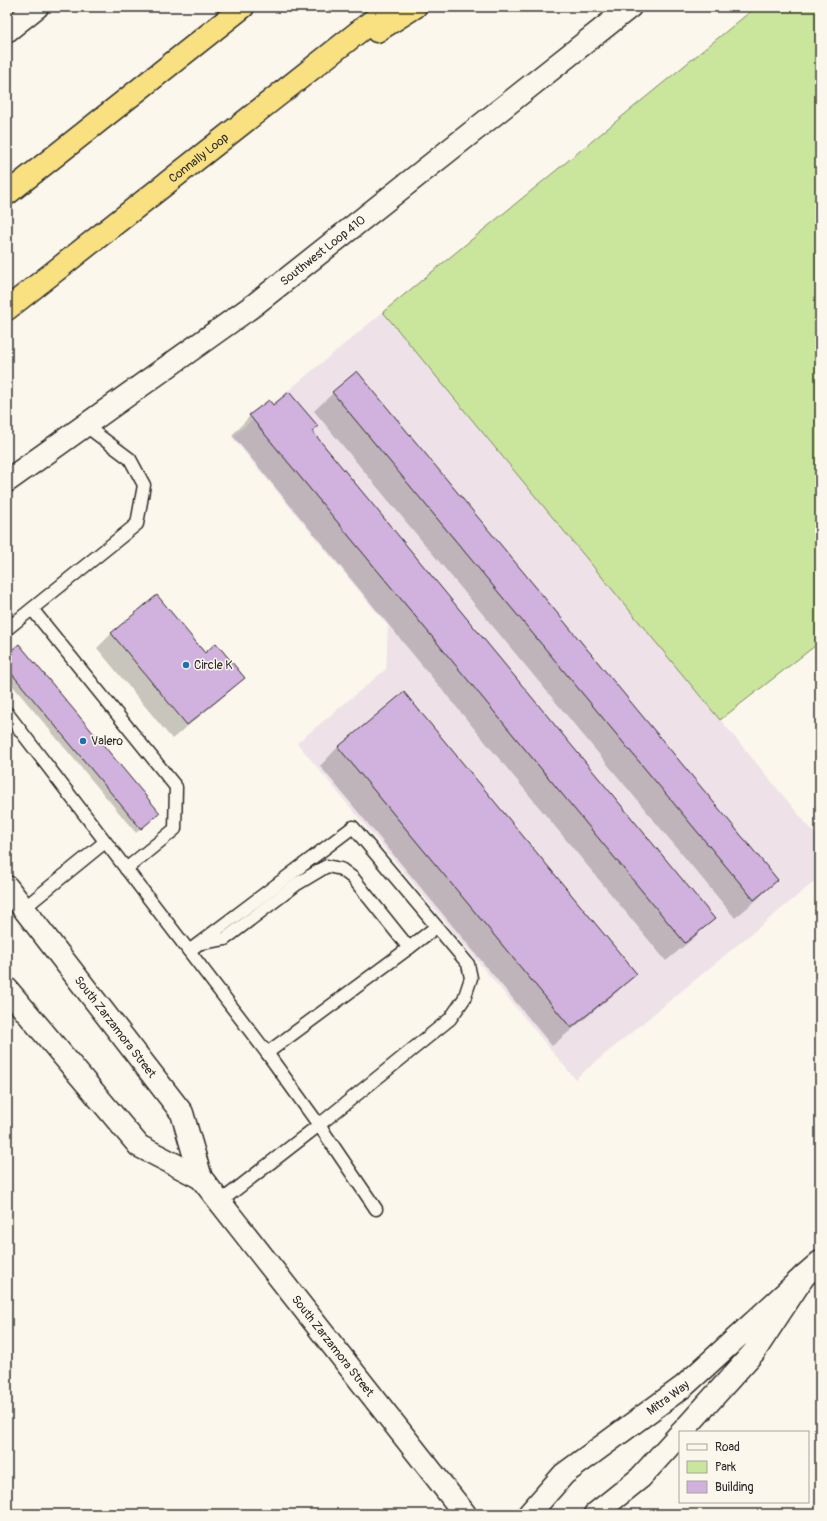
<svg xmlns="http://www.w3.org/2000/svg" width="827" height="1521" viewBox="0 0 827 1521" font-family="Pangolin,sans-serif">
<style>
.built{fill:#eee2e8}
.green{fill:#cae59c;stroke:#7a8864}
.shadow{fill:#0003}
.building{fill:#d1b1dd;stroke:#2b2b2b}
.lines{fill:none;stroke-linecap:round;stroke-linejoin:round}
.lane-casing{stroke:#2b2b2b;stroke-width:15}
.street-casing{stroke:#2b2b2b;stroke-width:25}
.secondary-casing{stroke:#2b2b2b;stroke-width:25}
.highway-casing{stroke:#2b2b2b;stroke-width:25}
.lane{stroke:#fbf7ec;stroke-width:12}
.street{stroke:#fbf7ec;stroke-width:22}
.secondary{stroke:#fbf7ec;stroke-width:22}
.highway{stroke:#f9e181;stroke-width:22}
.poi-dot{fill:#1f6fb2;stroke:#fbf7ec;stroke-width:1.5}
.labels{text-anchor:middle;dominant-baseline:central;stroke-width:3;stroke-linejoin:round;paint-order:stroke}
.street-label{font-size:12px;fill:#2b2b2b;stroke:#fbf7ec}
.poi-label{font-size:12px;fill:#2b2b2b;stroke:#fbf7ec;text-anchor:start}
</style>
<rect width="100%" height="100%" fill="#fbf7ec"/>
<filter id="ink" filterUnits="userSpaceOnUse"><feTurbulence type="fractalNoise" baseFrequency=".025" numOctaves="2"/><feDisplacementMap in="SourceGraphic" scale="8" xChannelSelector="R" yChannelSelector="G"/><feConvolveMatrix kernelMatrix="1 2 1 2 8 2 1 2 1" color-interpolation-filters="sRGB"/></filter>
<g filter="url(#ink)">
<polygon class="built" points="383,312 820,840 820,877 575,1079 297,743 386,669 388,626 232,437"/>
<polygon class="green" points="756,7 820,7 820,642 720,720 383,312"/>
<g class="shadow">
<polygon points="333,393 777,879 759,898 735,918 314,411"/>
<polygon points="273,407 311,432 713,919 695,937 666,961 232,435 250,416"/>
<polygon points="156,596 205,654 243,678 229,692 172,739 97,648 111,634"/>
<polygon points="7,655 154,817 136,833 7,679"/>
<polygon points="338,747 635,974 617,992 552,1046 320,766"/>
</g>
<g class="building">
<polygon points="357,371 778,880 754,900 332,392"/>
<polygon points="289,392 318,426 312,431 715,919 685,943 249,415 269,400 273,405"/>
<polygon points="157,595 205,653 216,643 245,678 187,725 111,633"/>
<polygon points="19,644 160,813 141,829 7,668 7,654"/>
<polygon points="404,692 637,974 571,1028 338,747"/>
</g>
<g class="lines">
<g class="lane-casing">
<g id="lane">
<polyline points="32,609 176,787 175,829 126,869"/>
<polyline points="7,629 137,524 144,485 130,459 86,426"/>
<polyline points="7,713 267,1053 319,1125 220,1202"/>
<polyline points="24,908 105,842"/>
<polyline points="201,943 225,939 297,884 327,866 341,869 353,878 409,948"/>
<polyline points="189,951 353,827 468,964 471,978 464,999 450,1019 319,1125 376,1209"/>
<polyline points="267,1053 409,948 436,927"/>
</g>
</g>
<g class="street-casing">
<g id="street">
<polyline points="804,1276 820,1262"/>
<path id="s1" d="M 529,1514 L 564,1474 L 684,1386 L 804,1276 L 754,1352 L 682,1432"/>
<polyline points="595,1514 640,1478 680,1434"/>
</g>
</g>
<g class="secondary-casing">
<g id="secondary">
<polyline points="7,31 37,7"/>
<path id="s2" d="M 7,481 L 254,305 L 630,7"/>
<path id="s3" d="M 7,887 L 182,1113 L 201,1178 L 465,1514"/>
<polyline points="7,989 139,1146 201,1178"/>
</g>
</g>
<g class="highway-casing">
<g id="highway">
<polyline points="377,31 415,7"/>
<polyline points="7,194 243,7"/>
<path id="s4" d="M 7,309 L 390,7"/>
</g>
</g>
<use href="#lane" class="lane"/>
<use href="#street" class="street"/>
<use href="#secondary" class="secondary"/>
<use href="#highway" class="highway"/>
</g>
</g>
<g class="poi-dot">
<circle cx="186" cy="665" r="4"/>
<circle cx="83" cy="741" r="4"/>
</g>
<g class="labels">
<g class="street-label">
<text stroke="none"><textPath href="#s4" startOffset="244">Connally Loop</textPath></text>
<text stroke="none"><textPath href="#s2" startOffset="391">Southwest Loop 410</textPath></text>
<text stroke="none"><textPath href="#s3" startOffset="177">South Zarzamora Street</textPath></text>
<text stroke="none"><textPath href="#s3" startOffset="567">South Zarzamora Street</textPath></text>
<text stroke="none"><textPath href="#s1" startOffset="182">Mitra Way</textPath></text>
</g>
<g class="poi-label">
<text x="194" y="665">Circle K</text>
<text x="91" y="741">Valero</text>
</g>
</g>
<rect width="827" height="1521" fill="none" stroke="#fbf7ec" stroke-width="24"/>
<rect x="12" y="12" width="803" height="1497" fill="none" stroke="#2b2b2b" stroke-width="1.5" filter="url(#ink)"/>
<rect x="679" y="1431" width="130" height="72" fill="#fbf7ec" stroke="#a8a59f"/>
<rect x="687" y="1444" width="20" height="6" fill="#fbf7ec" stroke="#a8a59f"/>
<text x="715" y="1451" font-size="12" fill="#2b2b2b">Road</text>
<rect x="687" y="1461" width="20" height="12" fill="#cae59c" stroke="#a8a59f"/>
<text x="715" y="1471" font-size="12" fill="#2b2b2b">Park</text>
<rect x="687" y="1481" width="20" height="12" fill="#d1b1dd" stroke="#a8a59f"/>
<text x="715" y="1491" font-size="12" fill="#2b2b2b">Building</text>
</svg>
